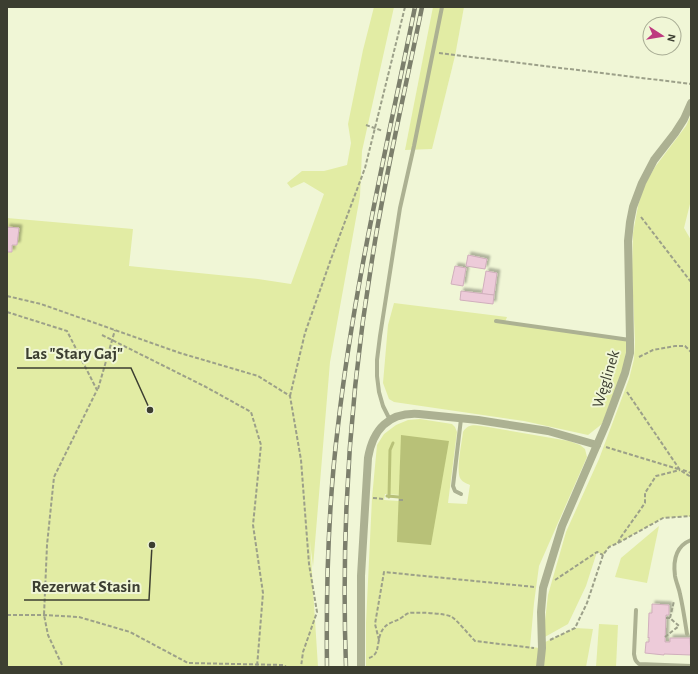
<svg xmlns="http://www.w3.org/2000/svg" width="698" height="674" viewBox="0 0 698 674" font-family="'Alegreya Sans',sans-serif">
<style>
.green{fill:#e2eca4;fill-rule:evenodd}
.water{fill:#b8c178}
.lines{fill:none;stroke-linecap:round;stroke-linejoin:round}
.stream{stroke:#b8c178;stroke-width:3}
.building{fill:#edcbd9;stroke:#d0afbc;filter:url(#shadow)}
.path{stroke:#9ca089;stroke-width:2;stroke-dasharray:4 2;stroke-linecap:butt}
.service{stroke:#acb192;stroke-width:4}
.minor{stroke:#acb192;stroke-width:8}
.rail-casing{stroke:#7c7f6c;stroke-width:4.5}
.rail{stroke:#f0f6d6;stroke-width:3;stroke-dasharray:9;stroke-linecap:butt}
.labels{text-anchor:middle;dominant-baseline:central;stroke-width:4;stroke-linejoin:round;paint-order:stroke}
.street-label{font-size:16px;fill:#3c3e31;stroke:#f0f6d6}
.leader{fill:none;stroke:#3c3e31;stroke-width:1.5}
.callout-dot{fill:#3c3e31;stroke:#f0f6d6;stroke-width:1.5}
.callout-label{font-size:17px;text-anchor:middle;font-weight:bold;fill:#3c3e31;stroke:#f0f6d6;stroke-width:4;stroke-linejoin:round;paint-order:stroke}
</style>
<defs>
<filter id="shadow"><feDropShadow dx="3" dy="-3" stdDeviation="1" flood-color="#0004"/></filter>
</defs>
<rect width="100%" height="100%" fill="#f0f6d6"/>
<g class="green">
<polygon points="374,7 394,7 362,151 360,196 330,362 313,567 310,541 318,667 7,667 7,218 133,229 129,266 258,279 291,284 324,194 304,182 291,188 287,183 302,171 324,171 347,165 351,143 348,124 363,50"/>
<polygon points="433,7 464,7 455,56 432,149 405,150"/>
<polygon points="691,115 691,200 684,228 691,240 691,517 686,516 663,518 618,543 609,547 603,555 597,552 586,586 568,624 543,638 548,595 566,532 599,459 629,379 634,359 635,342 632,273 633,233 638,206 644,186 655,167 686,126"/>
<polygon points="394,303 507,317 505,322 626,340 626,352 624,367 602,424 588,435 524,421 394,402 389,399 383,383 388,325"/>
<path d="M 420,419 L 452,424 L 455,427 L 457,432 L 448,503 L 467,504 L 470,485 C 466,483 462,482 460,478 C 456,469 462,442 463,432 C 469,422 478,426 488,427 L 569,441 L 580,445 L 585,449 L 587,457 L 539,566 L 534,603 L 530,647 L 541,648 L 541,644 L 575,628 L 593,629 L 586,667 L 366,667 L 366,623 L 372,498 L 377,445 L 384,434 L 396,425 L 408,420 ZM 402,436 L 397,542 L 399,501 L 384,500 L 385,494 L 399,495 Z"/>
<polygon points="659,526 647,583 615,577 621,558"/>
<polygon points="599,624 618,625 616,667 596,667"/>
</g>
<polygon class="water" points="401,435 449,441 431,545 397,542"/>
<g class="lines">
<g class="stream">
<polyline points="387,496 399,497"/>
<polyline points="389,497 390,450 393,443"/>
</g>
</g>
<g class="building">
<polygon points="7,227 19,228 17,245 12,245 12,252 7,252"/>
<polygon points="468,255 487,259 485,269 466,266"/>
<polygon points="455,266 466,268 463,286 451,284"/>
<polygon points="486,271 497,273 494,295 482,294"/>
<polygon points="461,291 494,295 493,304 460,300"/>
<polygon points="652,604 669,605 669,615 666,615 665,642 670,642 670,638 690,638 691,655 664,654 664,655 645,653 646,642 649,642 649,637 648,638 649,613 652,613"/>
</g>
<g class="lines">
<g class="path">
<polyline points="439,53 691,84"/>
<polyline points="366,125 383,131"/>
<polyline points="641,217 691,282"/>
<polyline points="691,220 691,229"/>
<polyline points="7,296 41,304 180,353 258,376 290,396 301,460 309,564 317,612 303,652 301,667"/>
<polyline points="7,312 67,331 97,390 54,477 47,545 44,615 48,635 63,667"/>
<polyline points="102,335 206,387 251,412 261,445 253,525 263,593 257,667"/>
<polyline points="639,357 653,350 675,346 685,346 691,352"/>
<polyline points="98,389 115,330"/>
<polyline points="627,392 680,470 691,477"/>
<polyline points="290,396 305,333 331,259 365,168 405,7"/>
<polyline points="606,447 678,469"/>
<polyline points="683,470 691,473"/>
<polyline points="373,498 384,499"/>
<polyline points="399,500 405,500"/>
<polyline points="618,543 621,537 645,503 645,493 656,476 680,470"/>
<polyline points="555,580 597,552 603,555"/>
<polyline points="7,615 44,615 79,617 130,632 188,663 284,665 286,667"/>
<polyline points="666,618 670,618"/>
<polyline points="665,637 679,626 670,618 674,601"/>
<polyline points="379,640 375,624 384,572 535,587"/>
<polyline points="550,640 575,628 587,603 603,555 609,547 618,543 663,518 691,516"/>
<path d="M 369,658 C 378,655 377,648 379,640 C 379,637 381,632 383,629 C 388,622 395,622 401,618 C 404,616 406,614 409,613 C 417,612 445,613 452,617 C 457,620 470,636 475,641 L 534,648"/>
</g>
<g class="service">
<polyline points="496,321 630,340"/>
<polyline points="461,419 453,486 455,491 461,494"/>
<polyline points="390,420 383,406 379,392 377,376 377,360 380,336 400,208 414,146 442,7"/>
<path d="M 636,610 L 634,654 C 635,659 635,661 639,664 L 691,666"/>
<path d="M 687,634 C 685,621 683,607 680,594 C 679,588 676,582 675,576 C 673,561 676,546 691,540"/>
</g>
<g class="minor">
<path d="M 361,667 L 361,576 L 368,458 C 373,429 389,412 419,414 L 478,420 L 548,431 L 597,445"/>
<polyline points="540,667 542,648 541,612 543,588 562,526 606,424 625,373 630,353 630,340 628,241 630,222 633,207 642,183 654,160 675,133 684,119 691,103"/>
</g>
<g class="rail-casing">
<g id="rail">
<path d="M 327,667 C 326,587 328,506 338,426 C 354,285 387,146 415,7"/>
<path d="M 346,667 C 341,531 350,394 372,260 C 385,175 405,91 422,7"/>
</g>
</g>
<use href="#rail" class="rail"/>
</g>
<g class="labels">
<g class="street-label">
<text transform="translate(606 379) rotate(-73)">Węglinek</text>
</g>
</g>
<path class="leader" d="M150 410L131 368H17M152 545L149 600H24"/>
<g class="callout-dot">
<circle cx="150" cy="410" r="4"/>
<circle cx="152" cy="545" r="4"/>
</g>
<g class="callout-label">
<text x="74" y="359">Las "Stary Gaj"</text>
<text x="86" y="592">Rezerwat Stasin</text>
</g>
<rect width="698" height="674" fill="none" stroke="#3c3e31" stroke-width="16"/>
<g transform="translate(662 36) rotate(102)"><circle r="19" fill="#f0f6d6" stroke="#a8ac94"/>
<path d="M0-3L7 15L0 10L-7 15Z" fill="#be3a7f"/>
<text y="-6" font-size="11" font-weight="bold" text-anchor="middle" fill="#3c3e31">N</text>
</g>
</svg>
